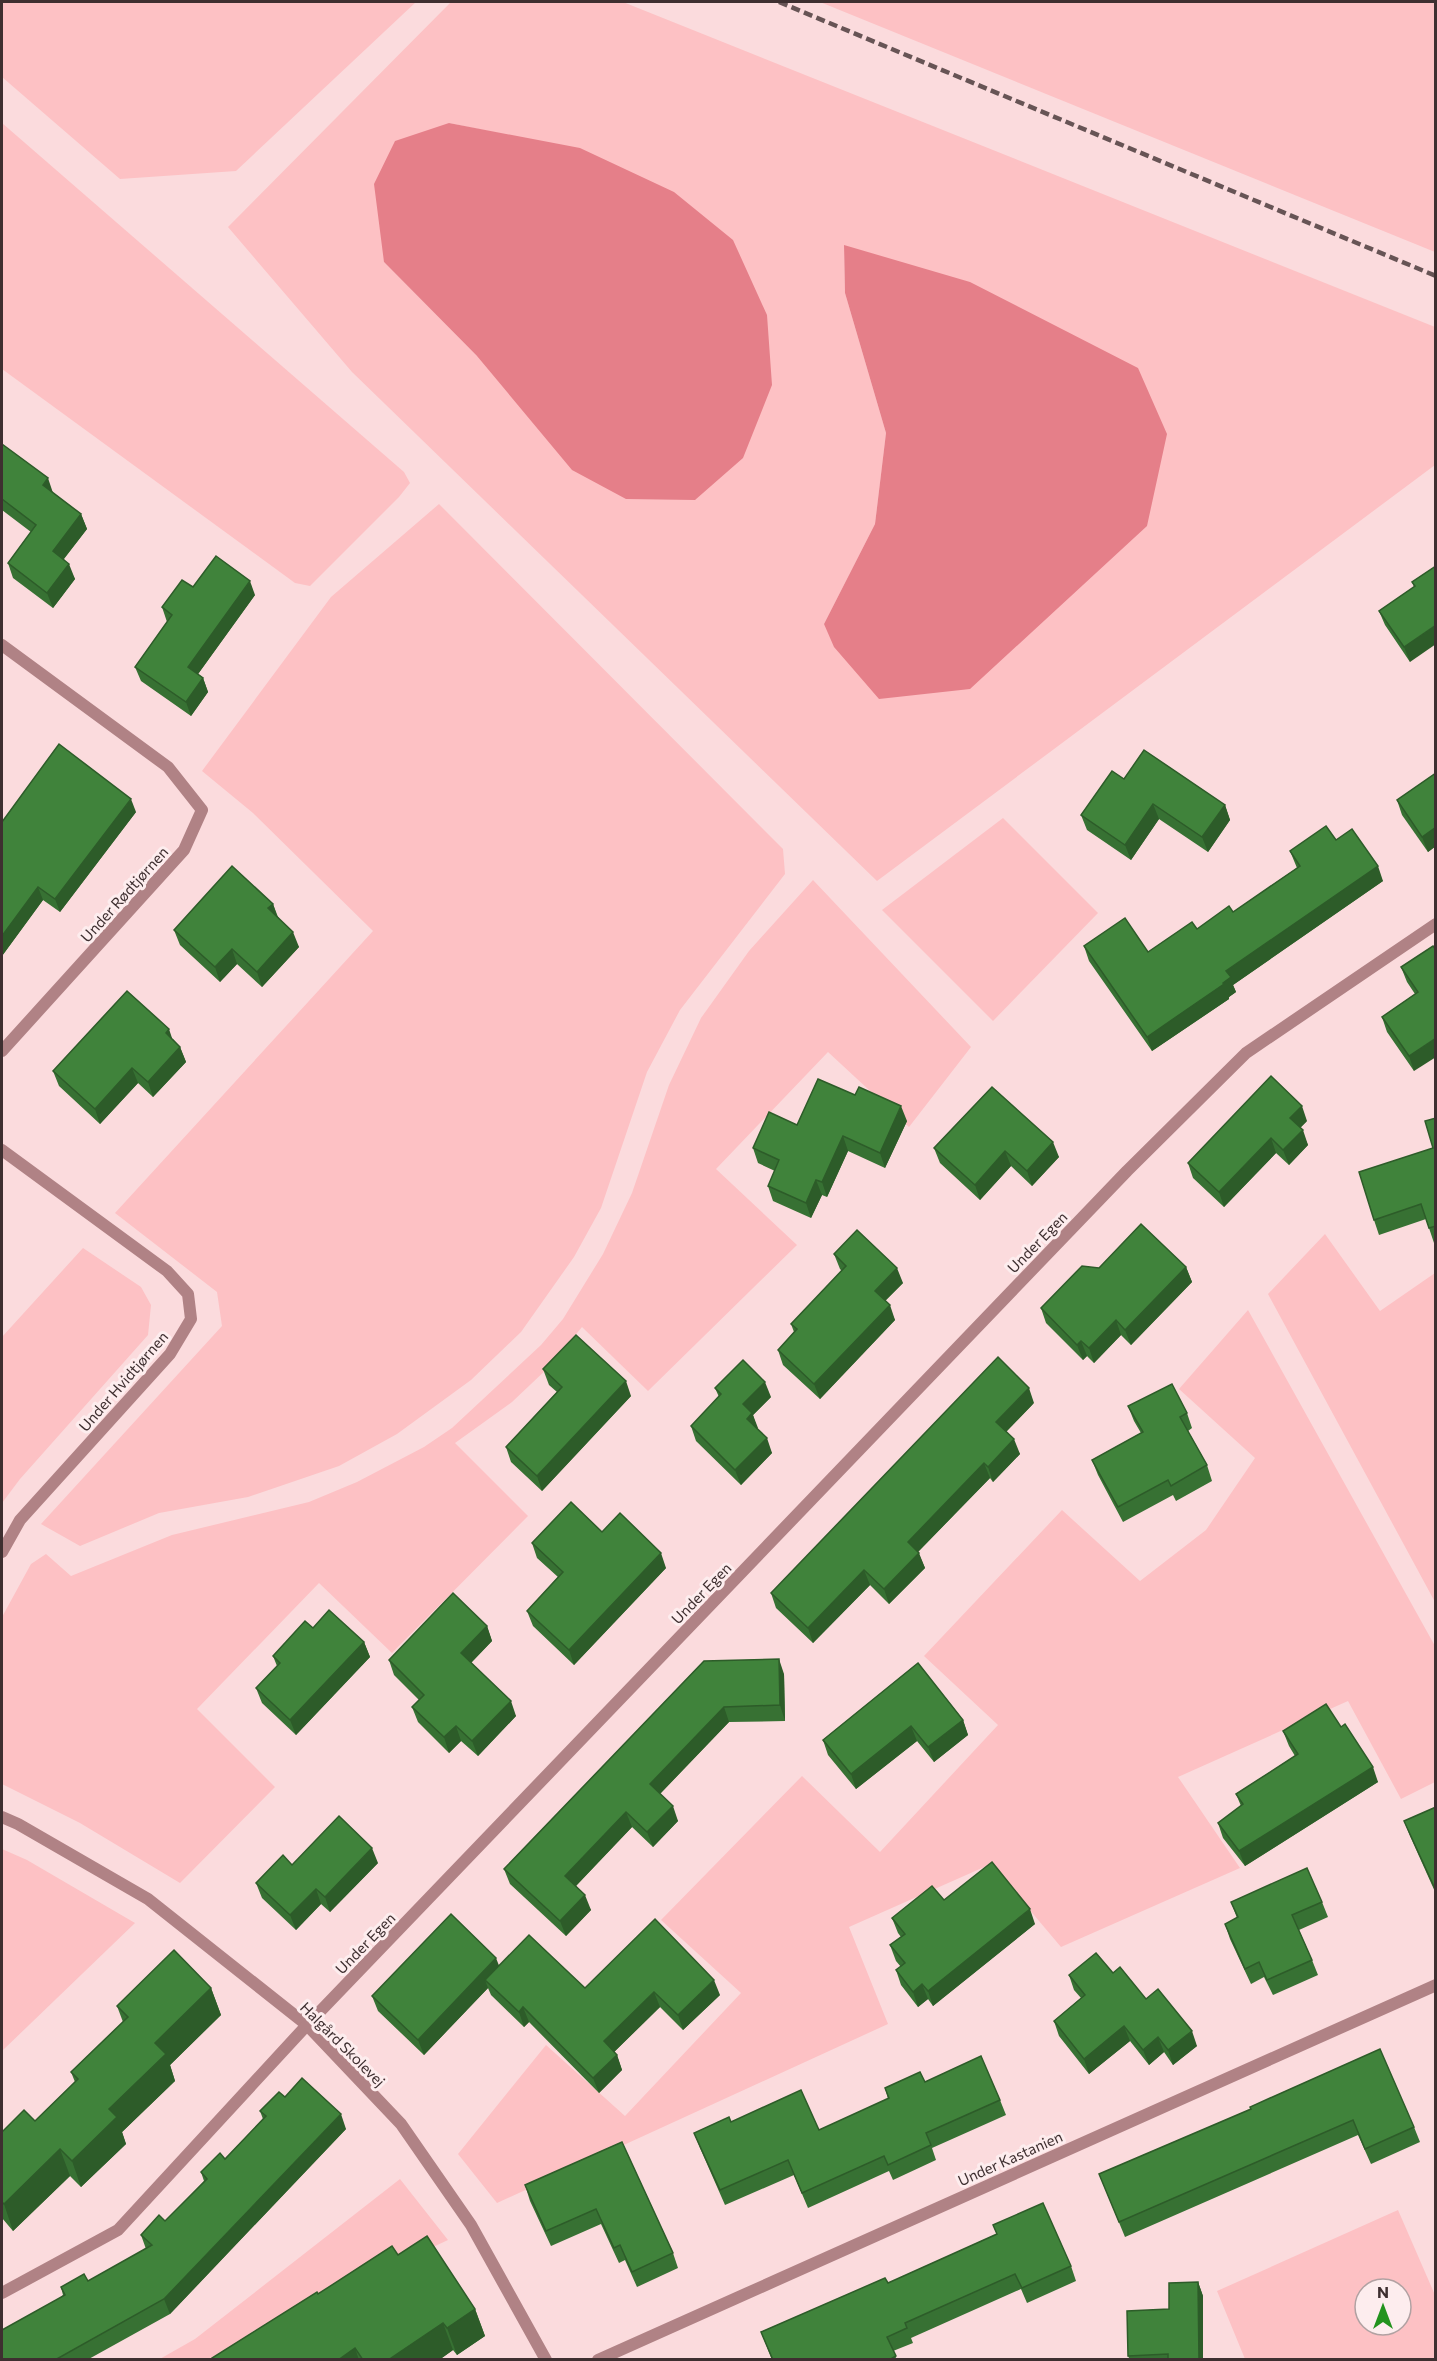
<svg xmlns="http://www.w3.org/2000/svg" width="1437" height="2361" viewBox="0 0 1437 2361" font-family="Commissioner,sans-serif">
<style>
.green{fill:#fdc1c4;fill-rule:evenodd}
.water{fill:#e57f89}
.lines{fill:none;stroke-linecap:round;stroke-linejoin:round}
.minor{stroke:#b08285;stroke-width:12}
.rail{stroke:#675455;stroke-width:4.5;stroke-dasharray:9 4.5;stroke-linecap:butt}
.wall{fill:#377133}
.shaded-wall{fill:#2d5c29}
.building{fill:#40833b;stroke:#2d5c29;stroke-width:1.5}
.labels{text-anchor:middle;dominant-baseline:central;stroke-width:6;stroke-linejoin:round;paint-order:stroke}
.street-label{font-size:15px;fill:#3e2f30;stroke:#fdedee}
</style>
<rect width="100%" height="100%" fill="#fbdbdd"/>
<g class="green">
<polygon points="2,2 416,2 236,171 120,179 2,77"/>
<path d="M 451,2 L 623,2 L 1435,327 L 1435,465 L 877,881 L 352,372 L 228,227 ZM 449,123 L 507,135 L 477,356 L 384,262 ZM 844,245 L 970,689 L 824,624 L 875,524 L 886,433 L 845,293 Z"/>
<polygon points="820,2 1435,2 1435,252"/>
<polygon points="2,123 404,472 410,483 399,497 310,586 295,583 2,369"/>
<polygon points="439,504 783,849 785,874 680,1010 647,1072 601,1208 574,1257 521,1332 471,1380 397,1434 339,1466 248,1497 159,1513 80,1546 41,1524 222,1326 217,1292 115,1213 373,931 253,813 202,771 331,597"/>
<polygon points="1003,818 1098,913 993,1021 882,910"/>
<polygon points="813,880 971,1047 909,1127 828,1052 716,1169 797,1245 648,1391 582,1327 549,1367 512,1402 455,1443 528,1516 392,1653 319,1583 197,1709 275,1787 180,1883 80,1823 2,1784 2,1617 31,1564 46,1554 71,1576 172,1535 309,1502 357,1482 424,1447 452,1428 541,1345 563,1319 603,1254 632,1193 669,1085 701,1018 749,951"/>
<polygon points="1325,1234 1380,1311 1435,1273 1435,1602 1268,1294"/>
<polygon points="83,1248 141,1287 151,1305 148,1335 20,1479 2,1503 2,1337"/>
<polygon points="1248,1310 1435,1646 1435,1782 1401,1799 1348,1701 1178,1777 1240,1868 1061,1947 991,1864 849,1927 888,2024 497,2203 458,2154 546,2045 625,2116 741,1993 661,1920 802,1776 880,1852 998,1725 924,1656 1062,1510 1140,1581 1206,1530 1255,1458 1179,1389"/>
<polygon points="2,1849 27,1860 135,1923 2,2051"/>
<polygon points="400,2179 448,2240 253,2331 230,2359 158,2360 195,2339"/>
<path d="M 1398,2210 L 1435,2295 L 1435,2359 L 1245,2359 L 1217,2291 ZM 1365,2289 L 1401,2289 L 1401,2325 L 1365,2325 Z"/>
</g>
<g class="water">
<polygon points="449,123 580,148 674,192 733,240 767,315 772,385 743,458 695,500 626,499 572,470 477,356 384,262 374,184 395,141"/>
<polygon points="844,245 970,282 1138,368 1167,434 1147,526 970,689 879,699 834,647 824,624 875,524 886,433 845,293"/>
</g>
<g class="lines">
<g class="minor">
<polyline points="2,645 168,767 202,810 184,850 2,1051"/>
<polyline points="2,1150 167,1271 188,1294 191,1319 170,1354 20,1520 2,1552"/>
<polyline points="2,1817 18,1824 148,1899 307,2025 401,2124 471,2225 546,2360"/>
<polyline points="2,2293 118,2230 307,2025 1127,1171 1246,1053 1436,924"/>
<polyline points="598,2360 1436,1985"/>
</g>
<polyline class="rail" points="779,2 1436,276"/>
</g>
<g class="wall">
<polygon points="2,444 53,493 81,514 87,529 64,559 75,579 53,608 13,578 8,563 31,532 2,510"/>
<polygon points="1436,566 1410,662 1385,625 1379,611 1414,587 1412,582"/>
<polygon points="193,587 255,595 198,674 203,678 208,692 191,716 141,681 135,667 167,622 162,607"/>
<polygon points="1436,773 1436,846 1428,852 1402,815 1397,800"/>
<polygon points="1124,779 1225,805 1230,820 1208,852 1159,819 1131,860 1087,830 1081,815"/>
<polygon points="136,812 60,912 43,900 2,956 2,822"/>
<polygon points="1336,840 1383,881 1233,985 1236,992 1229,997 1229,999 1152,1051 1089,961 1084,946 1148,952 1233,912 1297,868 1290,851"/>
<polygon points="273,904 278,917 299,947 262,987 237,964 220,982 180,945 174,930"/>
<polygon points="1436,950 1414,1071 1387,1032 1382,1017 1415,994 1407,982 1401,967"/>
<polygon points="173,1039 180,1047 186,1062 153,1097 138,1083 100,1124 59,1086 53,1071"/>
<polygon points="992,1087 1059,1157 1032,1186 1011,1166 980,1200 940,1163 934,1148"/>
<polygon points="1436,1118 1436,1242 1434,1243 1426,1219 1379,1235 1374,1220 1433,1148"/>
<polygon points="907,1121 885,1168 848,1151 827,1197 822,1195 811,1218 773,1201 768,1186 775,1171 758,1163 753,1148 797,1125"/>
<polygon points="1307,1121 1300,1128 1308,1145 1289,1165 1276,1153 1224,1207 1193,1178 1188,1163"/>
<polygon points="834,1254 903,1283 885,1301 895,1320 820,1399 783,1365 778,1350 794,1332 791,1324 842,1271 840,1269"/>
<polygon points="1186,1267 1192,1282 1131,1345 1121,1335 1094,1363 1087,1356 1083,1360 1046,1323 1041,1308 1099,1268"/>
<polygon points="543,1369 631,1396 542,1491 511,1462 506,1447 557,1392 549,1385"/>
<polygon points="715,1388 771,1397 753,1415 757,1429 772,1453 741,1485 696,1441 691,1426 719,1397"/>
<polygon points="1034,1403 1006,1432 1020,1454 993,1482 990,1478 918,1552 925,1568 889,1604 870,1585 813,1643 776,1608 771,1593"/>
<polygon points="1128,1406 1187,1413 1192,1428 1188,1431 1207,1465 1212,1481 1176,1501 1173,1495 1123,1522 1098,1475 1092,1460 1141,1433 1134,1421"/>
<polygon points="602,1532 666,1568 574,1665 533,1626 527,1611 558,1577 537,1558 532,1543"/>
<polygon points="487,1626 492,1641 471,1663 516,1716 478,1756 461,1741 449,1753 418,1722 412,1707 419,1700 394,1675 389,1660"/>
<polygon points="313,1628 364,1642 370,1657 296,1735 262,1703 256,1688 277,1666 273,1656"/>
<polygon points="704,1661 784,1674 785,1721 729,1722 660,1794 678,1821 653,1847 632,1827 576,1886 591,1910 566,1936 510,1884 504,1869"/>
<polygon points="918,1663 963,1720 968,1735 934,1762 917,1741 856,1789 828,1755 823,1740"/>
<polygon points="1341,1727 1378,1782 1245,1866 1223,1838 1218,1823 1241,1806 1236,1794 1295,1756 1289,1746 1283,1731"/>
<polygon points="1436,1807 1436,1894 1410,1836 1404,1821"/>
<polygon points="378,1863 330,1912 321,1904 296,1930 262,1898 256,1883 292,1865"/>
<polygon points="944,1900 1035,1924 933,2006 928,1999 918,2007 901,1985 896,1970 901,1967 896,1961 890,1945 901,1937 898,1933 892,1918"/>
<polygon points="1231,1902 1322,1902 1328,1917 1299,1930 1312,1960 1318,1975 1273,1995 1264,1977 1251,1984 1230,1939 1225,1924 1237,1918"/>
<polygon points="499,1966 585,1988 720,1995 683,2030 660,2007 614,2052 617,2055 622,2070 599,2093 529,2022 524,2027 491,1995 488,1988 424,2055 378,2011 372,1996"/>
<polygon points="1113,1973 1146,1999 1197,2046 1173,2065 1164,2052 1149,2065 1130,2041 1089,2074 1059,2036 1054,2021 1081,1998 1074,1990 1069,1975"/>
<polygon points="211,1988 221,2015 170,2065 175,2081 122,2132 126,2144 81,2187 70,2176 13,2231 2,2218 2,2132 35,2121 75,2082 71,2072 123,2022 117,2006"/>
<polygon points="925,2082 1000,2100 1006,2115 932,2148 936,2160 893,2180 889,2171 808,2208 794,2175 725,2205 700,2148 694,2133 731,2122 819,2130 888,2099 885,2088"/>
<polygon points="285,2097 346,2129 170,2314 87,2360 2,2360 63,2295 61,2287 88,2281 146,2249 141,2235 165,2221 204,2181 201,2172 225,2159 263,2119 260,2111"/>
<polygon points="1251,2109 1414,2127 1420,2142 1371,2164 1358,2135 1125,2237 1099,2174"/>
<polygon points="622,2142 673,2253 678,2268 637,2287 625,2260 619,2263 601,2224 551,2246 530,2201 525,2185"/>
<polygon points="993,2225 1071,2266 1076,2281 1027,2303 1021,2289 911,2338 913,2343 893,2351 897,2360 772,2360 761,2332 888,2283 997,2234"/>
<polygon points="398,2255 475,2309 485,2336 457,2355 453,2350 439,2360 213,2360 318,2294"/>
<polygon points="1198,2282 1203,2296 1203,2360 1130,2360 1128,2356 1169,2309"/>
</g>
<g class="shaded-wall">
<polygon points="48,478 53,493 43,485"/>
<polygon points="81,514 87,529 58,566 53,551"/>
<polygon points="69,564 75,579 53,608 47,593"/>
<polygon points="250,581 255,595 193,681 188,667"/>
<polygon points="1436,625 1436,644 1410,662 1404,647"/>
<polygon points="203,678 208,692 191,716 186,702"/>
<polygon points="131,799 136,812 60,912 55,899"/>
<polygon points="1153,804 1159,819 1131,860 1125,845"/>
<polygon points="1225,805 1230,820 1208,852 1202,837"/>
<polygon points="1436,827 1436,846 1428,852 1422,837"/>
<polygon points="1378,866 1383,881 1233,985 1236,992 1229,997 1229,999 1152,1051 1147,1037 1226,971"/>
<polygon points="38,887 43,900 2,956 2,936"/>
<polygon points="273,904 278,919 268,908"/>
<polygon points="293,932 299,947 262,987 257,972"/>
<polygon points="232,949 237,964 220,982 215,967"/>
<polygon points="169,1029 174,1044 166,1033"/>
<polygon points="1436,1038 1436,1057 1414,1071 1409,1056"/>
<polygon points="180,1047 186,1062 153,1097 148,1082"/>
<polygon points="132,1068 138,1083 100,1124 95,1109"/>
<polygon points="901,1106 907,1121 885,1168 880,1153"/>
<polygon points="1302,1106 1307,1121 1295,1133 1290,1118"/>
<polygon points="1303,1130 1308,1145 1289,1165 1283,1150"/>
<polygon points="843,1136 848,1151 827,1197 822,1182"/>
<polygon points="1271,1138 1276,1153 1224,1207 1219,1192"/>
<polygon points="1053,1142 1059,1157 1032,1186 1027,1171"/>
<polygon points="1005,1151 1011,1166 980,1200 975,1185"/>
<polygon points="816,1180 822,1195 811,1218 806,1203"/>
<polygon points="1186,1267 1192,1282 1131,1345 1125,1330"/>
<polygon points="897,1268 903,1283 880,1306 875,1291"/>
<polygon points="890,1305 895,1320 820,1399 814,1384"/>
<polygon points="1116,1320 1121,1335 1094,1363 1089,1348"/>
<polygon points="1081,1341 1087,1356 1083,1360 1077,1345"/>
<polygon points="626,1381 631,1396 542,1491 537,1476"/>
<polygon points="765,1382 771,1397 753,1415 758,1428 753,1434 743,1404"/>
<polygon points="1029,1388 1034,1403 1001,1437 996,1422"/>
<polygon points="767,1438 772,1453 741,1485 735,1470"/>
<polygon points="1014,1439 1020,1454 993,1482 988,1467"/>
<polygon points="984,1463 990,1478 913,1557 908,1542"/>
<polygon points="661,1553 666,1568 574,1665 569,1650"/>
<polygon points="919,1553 925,1568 889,1604 884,1589"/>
<polygon points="864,1570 870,1585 813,1643 808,1628"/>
<polygon points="487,1626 492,1641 466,1668 461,1653"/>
<polygon points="364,1642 370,1657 296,1735 290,1720"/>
<polygon points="779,1659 784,1674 785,1721 780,1705"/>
<polygon points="511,1701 516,1716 478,1756 472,1741"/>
<polygon points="724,1707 729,1722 655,1799 650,1784"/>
<polygon points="963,1720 968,1735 934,1762 928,1747"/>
<polygon points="456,1726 461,1741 449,1753 444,1737"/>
<polygon points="911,1726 917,1741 856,1789 851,1774"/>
<polygon points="1373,1767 1378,1782 1245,1866 1239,1851"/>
<polygon points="673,1806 678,1821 653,1847 647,1832"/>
<polygon points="626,1812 632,1827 571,1891 565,1876"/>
<polygon points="372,1848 378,1863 330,1912 325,1897"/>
<polygon points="316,1889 321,1904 296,1930 290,1915"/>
<polygon points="585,1895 591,1910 566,1936 560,1921"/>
<polygon points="1030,1909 1035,1924 933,2006 928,1991"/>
<polygon points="496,1958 502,1973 485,1980 488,1988 424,2055 418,2040"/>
<polygon points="714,1980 720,1995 683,2030 678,2015"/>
<polygon points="922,1984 928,1999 918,2007 913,1992"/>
<polygon points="211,1988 221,2015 170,2065 175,2081 122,2132 126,2144 81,2187 72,2161 155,2043"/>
<polygon points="654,1992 660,2007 609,2057 604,2041"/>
<polygon points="523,2007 529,2022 524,2027 519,2012"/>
<polygon points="1124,2026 1130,2041 1089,2074 1084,2059"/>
<polygon points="1192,2031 1197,2046 1173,2065 1168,2050"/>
<polygon points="1158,2037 1164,2052 1149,2065 1143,2050"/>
<polygon points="617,2055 622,2070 599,2093 593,2078"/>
<polygon points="341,2114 346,2129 170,2314 164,2299"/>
<polygon points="60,2149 70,2176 13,2231 4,2204"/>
<polygon points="1198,2282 1203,2296 1203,2360 1199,2360"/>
<polygon points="475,2309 485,2336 457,2355 447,2328"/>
<polygon points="443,2323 453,2350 439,2360 388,2360"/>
<polygon points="355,2348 359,2360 338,2360"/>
</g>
<g class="building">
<polygon points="2,444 48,478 43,485 81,514 53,551 69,564 47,593 8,563 36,525 2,499"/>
<polygon points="216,556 250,581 188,667 203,678 186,702 135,667 172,615 162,607 182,580 193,587"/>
<polygon points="1436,566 1436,625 1404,647 1379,611 1415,586 1412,582"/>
<polygon points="59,744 131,799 55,899 38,887 2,936 2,822"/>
<polygon points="1144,750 1225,805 1202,837 1153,804 1125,845 1081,815 1112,771 1124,779"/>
<polygon points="1436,773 1436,827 1422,837 1397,800"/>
<polygon points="1326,826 1336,840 1352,829 1378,866 1226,971 1231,977 1223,983 1224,984 1147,1037 1084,946 1125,918 1148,952 1192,922 1197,929 1229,906 1233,912 1300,866 1290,851"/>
<polygon points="232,866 273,904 268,908 293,932 257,972 232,949 215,967 174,930"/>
<polygon points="1433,946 1436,950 1436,1038 1409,1056 1382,1017 1418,992 1401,967"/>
<polygon points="127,991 169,1029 166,1033 180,1047 148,1082 132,1068 95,1109 53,1071"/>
<polygon points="1271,1076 1302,1106 1290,1118 1303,1130 1283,1150 1271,1138 1219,1192 1188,1163"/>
<polygon points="818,1079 855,1095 859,1087 901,1106 880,1153 843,1136 822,1182 816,1180 806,1203 768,1186 779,1160 753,1148 769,1112 797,1125"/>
<polygon points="992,1087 1053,1142 1027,1171 1005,1151 975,1185 934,1148"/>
<polygon points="1436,1118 1436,1226 1429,1228 1421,1204 1374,1220 1359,1172 1433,1148 1425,1121"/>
<polygon points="1141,1224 1186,1267 1125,1330 1116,1320 1089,1348 1081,1341 1077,1345 1041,1308 1082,1266 1099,1268"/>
<polygon points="857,1230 897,1268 875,1291 890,1305 814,1384 778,1350 797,1329 791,1324 846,1266 834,1254"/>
<polygon points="576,1335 626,1381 537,1476 506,1447 562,1387 543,1369"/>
<polygon points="998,1357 1029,1388 996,1422 1014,1439 988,1467 984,1463 908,1542 919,1553 884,1589 864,1570 808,1628 771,1593"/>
<polygon points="743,1360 765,1382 743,1404 752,1413 747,1419 767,1438 735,1470 691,1426 721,1394 715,1388"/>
<polygon points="1172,1384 1187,1413 1180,1417 1207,1465 1171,1486 1168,1480 1118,1507 1092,1460 1143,1432 1128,1406"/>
<polygon points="571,1502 602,1532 620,1513 661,1553 569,1650 527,1611 563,1572 532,1543"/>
<polygon points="453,1593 487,1626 461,1653 511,1701 472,1741 456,1726 444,1737 412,1707 424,1695 389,1660"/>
<polygon points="329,1610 364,1642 290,1720 256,1688 280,1663 273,1656 305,1621 313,1628"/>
<polygon points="779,1659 780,1705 724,1707 650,1784 673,1806 647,1832 626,1812 565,1876 585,1895 560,1921 504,1869 704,1661"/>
<polygon points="918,1663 963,1720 928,1747 911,1726 851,1774 823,1740"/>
<polygon points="1326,1704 1341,1727 1345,1724 1373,1767 1239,1851 1218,1823 1243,1804 1236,1794 1298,1754 1283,1731"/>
<polygon points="1436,1807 1436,1891 1404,1821"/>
<polygon points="339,1816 372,1848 325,1897 316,1889 290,1915 256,1883 283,1855 292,1865"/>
<polygon points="992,1862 1030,1909 928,1991 922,1984 913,1992 896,1970 905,1963 890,1945 905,1934 892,1918 932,1886 944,1900"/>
<polygon points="1307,1868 1322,1902 1292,1915 1312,1960 1267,1980 1259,1962 1245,1969 1225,1924 1238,1917 1231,1902"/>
<polygon points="451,1914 496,1958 418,2040 372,1996"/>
<polygon points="655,1919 714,1980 678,2015 654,1992 604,2041 617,2055 593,2078 523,2007 519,2012 485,1980 529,1935 585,1988"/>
<polygon points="174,1950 211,1988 155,2043 166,2054 109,2109 117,2117 72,2161 60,2149 4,2204 2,2202 2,2132 24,2110 35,2121 78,2079 71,2072 128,2017 117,2006"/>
<polygon points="1096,1953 1113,1973 1120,1967 1146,1999 1158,1989 1192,2031 1168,2050 1158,2037 1143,2050 1124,2026 1084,2059 1054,2021 1085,1995 1069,1975"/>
<polygon points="1380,2049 1414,2127 1365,2149 1353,2120 1119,2222 1099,2174 1251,2109 1250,2107"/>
<polygon points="981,2056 1000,2100 926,2133 931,2145 888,2165 884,2156 802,2193 788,2160 720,2190 694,2133 729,2117 731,2122 801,2090 819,2130 889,2098 885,2088 920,2072 925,2082"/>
<polygon points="302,2078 341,2114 164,2299 55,2360 2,2360 2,2330 65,2295 61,2287 84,2274 88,2281 152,2245 141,2235 159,2215 165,2221 207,2179 201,2172 220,2153 225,2159 266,2116 260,2111 279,2092 285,2097"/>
<polygon points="622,2142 673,2253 632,2272 620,2245 614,2248 596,2209 546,2231 525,2185"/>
<polygon points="1043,2203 1071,2266 1022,2288 1015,2274 905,2323 907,2328 887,2337 896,2356 889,2360 773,2360 761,2332 885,2278 888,2283 997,2234 993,2225"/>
<polygon points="427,2236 475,2309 447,2328 443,2323 388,2360 363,2360 355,2348 338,2360 213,2360 212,2358 317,2292 318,2294 392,2246 398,2255"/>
<polygon points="1198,2282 1199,2360 1168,2360 1168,2354 1128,2356 1127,2311 1169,2309 1169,2283"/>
</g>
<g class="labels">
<g class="street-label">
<text transform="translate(124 894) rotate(-48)">Under Rødtjørnen</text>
<text transform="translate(1037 1242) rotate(-46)">Under Egen</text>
<text transform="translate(123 1381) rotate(-49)">Under Hvidtjørnen</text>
<text transform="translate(701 1593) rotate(-46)">Under Egen</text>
<text transform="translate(365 1943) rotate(-46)">Under Egen</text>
<text transform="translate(343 2044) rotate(45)">Halgård Skolevej</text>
<text transform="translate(1010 2158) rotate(-24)">Under Kastanien</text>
</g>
</g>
<rect width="1437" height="2361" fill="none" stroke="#3e2f30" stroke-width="6"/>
<g transform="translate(1383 2307)"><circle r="28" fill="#fdedee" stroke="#b1a1a2" stroke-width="1.5"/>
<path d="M0-4.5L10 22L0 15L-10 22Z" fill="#23931e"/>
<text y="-9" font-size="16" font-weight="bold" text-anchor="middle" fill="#3e2f30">N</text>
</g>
</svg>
